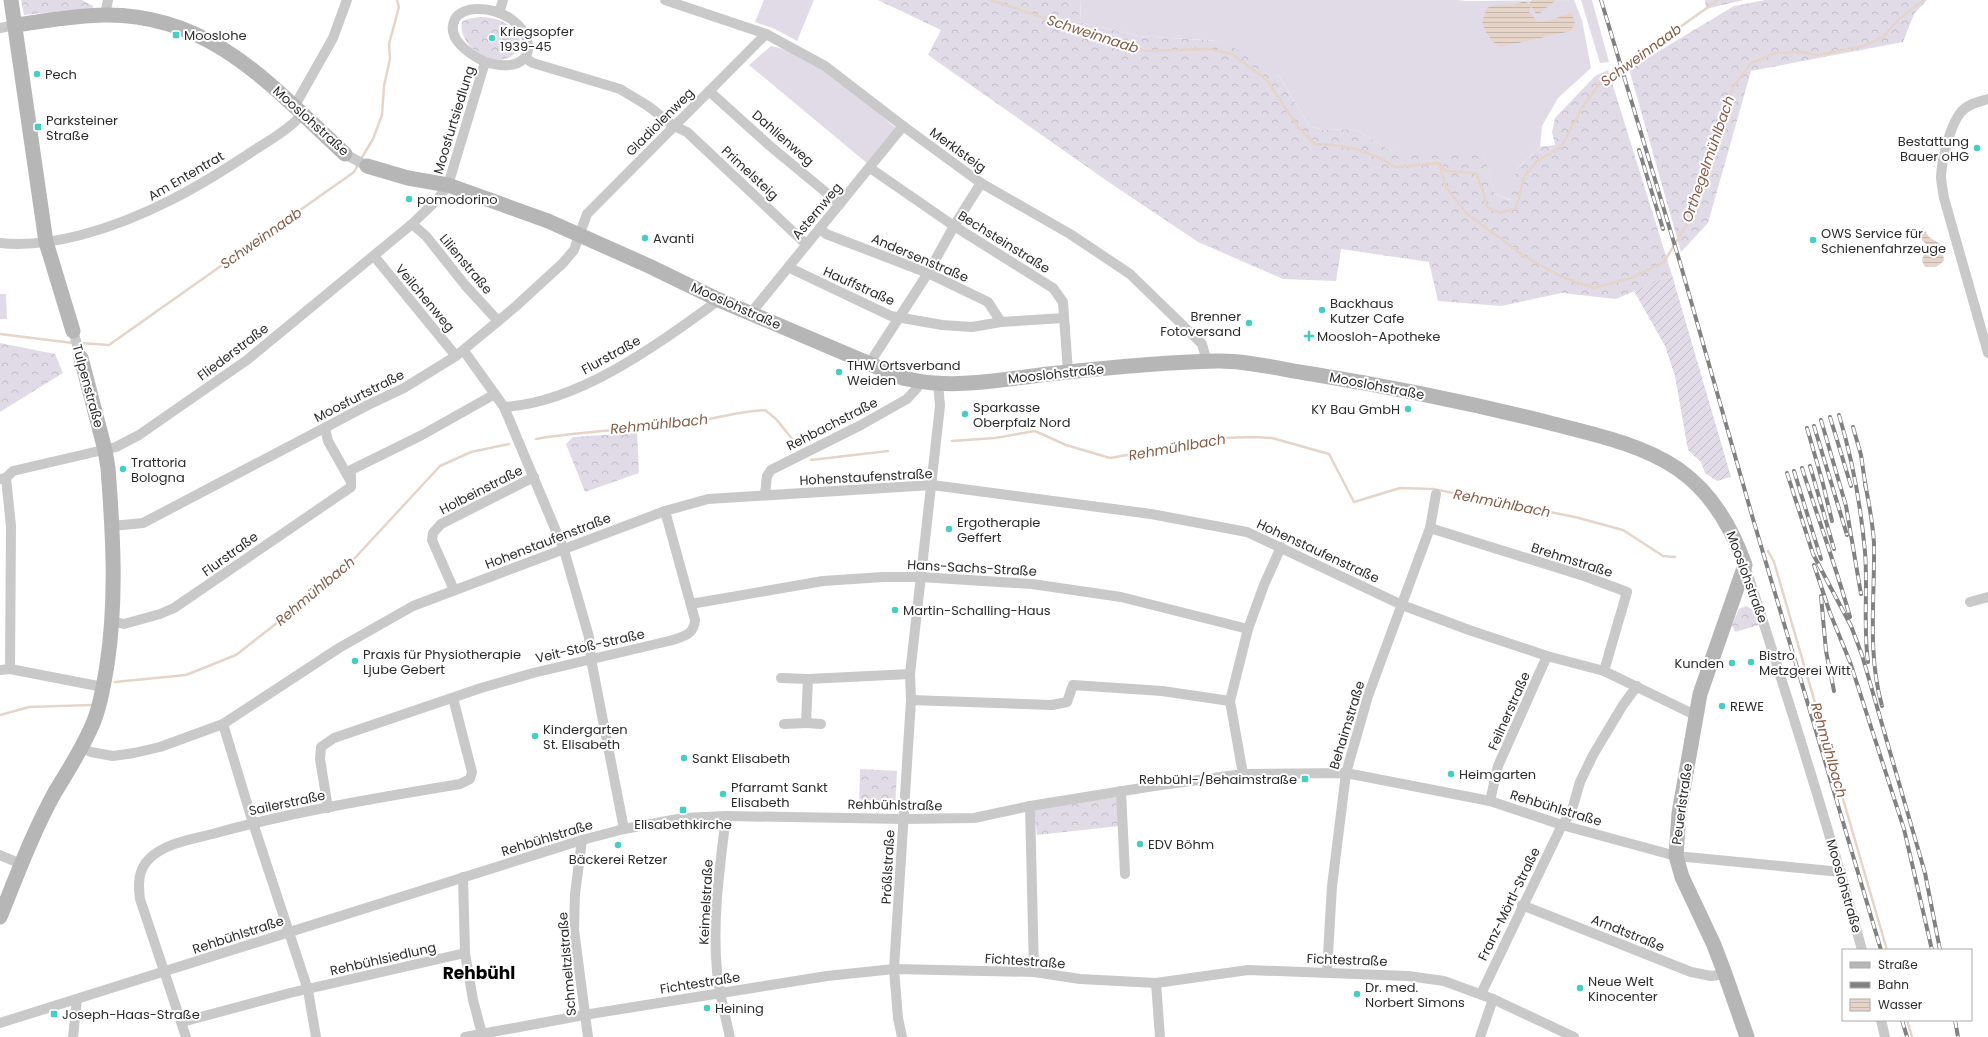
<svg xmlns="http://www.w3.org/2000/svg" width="1988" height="1037" viewBox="0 0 1988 1037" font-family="Poppins,sans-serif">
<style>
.grass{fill:#e1dbe8}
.forest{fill:url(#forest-crowns)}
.garden{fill:url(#garden-furrows)}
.water{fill:url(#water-rules)}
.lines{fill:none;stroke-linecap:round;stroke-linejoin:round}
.stream{stroke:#e6d4c9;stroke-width:2.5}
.street{stroke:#c9c9c9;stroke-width:10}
.secondary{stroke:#b6b6b6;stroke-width:15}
.rail-casing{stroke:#818181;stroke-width:4}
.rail{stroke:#fff;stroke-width:2.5;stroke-dasharray:8;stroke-linecap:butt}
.poi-dot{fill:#42cfc4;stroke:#fff;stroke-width:1.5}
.labels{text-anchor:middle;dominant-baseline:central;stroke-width:4;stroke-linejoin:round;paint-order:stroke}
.poi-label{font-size:13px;fill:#2c2c2c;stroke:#fff;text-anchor:start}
.street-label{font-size:13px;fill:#2c2c2c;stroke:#fff}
.water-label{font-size:14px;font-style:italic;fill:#845c44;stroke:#fff}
.district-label{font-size:17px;font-weight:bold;fill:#000;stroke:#fff}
</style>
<defs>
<pattern id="forest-crowns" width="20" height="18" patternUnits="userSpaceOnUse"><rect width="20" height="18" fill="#e1dbe8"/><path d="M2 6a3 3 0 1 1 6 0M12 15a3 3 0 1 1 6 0" fill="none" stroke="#c1bcc7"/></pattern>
<pattern id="garden-furrows" width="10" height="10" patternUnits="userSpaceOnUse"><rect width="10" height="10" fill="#e1dbe8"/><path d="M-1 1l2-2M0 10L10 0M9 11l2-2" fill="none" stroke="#c1bcc7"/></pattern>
<pattern id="water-rules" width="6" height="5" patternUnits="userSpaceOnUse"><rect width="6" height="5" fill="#e6d4c9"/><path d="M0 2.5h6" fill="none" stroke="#c5b6ad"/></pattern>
</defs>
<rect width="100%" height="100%" fill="#fff"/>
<g class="grass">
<polygon points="764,0 814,0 797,41 775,29 755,22"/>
<polygon points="1081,0 1457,0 1467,1 1574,0 1582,20 1591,68 1558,98 1542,126 1540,147 1516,170 1511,200 1495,194 1483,153 1393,152 1355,129 1324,130 1309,126 1279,76 1219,41 1138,36 1080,22"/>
<polygon points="1581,0 1592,0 1609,62 1600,63"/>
<path d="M 771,46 C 811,53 864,101 896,128 L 868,164 L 749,65 Z"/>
<polygon points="0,294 6,294 7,319 0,319"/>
</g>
<g class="forest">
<polygon points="21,0 82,0 93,6 93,8 24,15"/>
<polygon points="878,0 1081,0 1080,22 1138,36 1219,41 1251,56 1279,76 1309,126 1324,130 1355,129 1393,152 1483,152 1495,194 1510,200 1516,170 1540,147 1555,145 1552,132 1555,118 1595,76 1608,70 1672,275 1616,299 1562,293 1501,306 1438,301 1429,262 1341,249 1336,281 1283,279 1198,242 1110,183 928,55 941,30"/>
<polygon points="1705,0 1744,0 1706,9"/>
<polygon points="1765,0 1927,0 1914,14 1903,42 1751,71 1708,223 1681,252 1629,69 1734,6"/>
<path d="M 480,17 C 495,17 515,23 520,40 C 519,45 518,50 514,54 C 496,71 457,47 462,22 L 467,19 Z"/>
<polygon points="0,343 55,354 63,373 0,412"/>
<polygon points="637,433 639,473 585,492 566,444 573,437"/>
<polygon points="1746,606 1753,610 1759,625 1735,632 1732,625 1739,609"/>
<polygon points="860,769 897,771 895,810 859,808"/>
<polygon points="1118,797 1120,826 1037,835 1034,809"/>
</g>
<polygon class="garden" points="1672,275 1731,477 1717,481 1705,473 1701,462 1688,450 1675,376 1665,346 1634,291"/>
<g class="water">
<path d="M 1532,0 L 1556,0 L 1539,14 L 1536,14 L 1531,6 L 1529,12 L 1537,21 L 1548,21 L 1571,13 L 1575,22 L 1571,31 L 1501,47 C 1490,42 1486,33 1482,22 L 1487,8 L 1496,5 L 1512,5 L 1525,1 L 1529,4 Z"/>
<polygon points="1923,228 1929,237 1942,245 1944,261 1936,267 1925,267 1922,261 1926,244 1920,238 1918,232"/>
</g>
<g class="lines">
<g class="stream">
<path d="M 991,0 L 1143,51 L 1209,49 L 1232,54 L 1267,80 L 1298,127 L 1315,144 C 1345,145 1370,150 1395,167 L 1439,163 L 1446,171 L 1476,173 L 1483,191 L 1487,207 L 1500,213 L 1516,208 L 1524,177 L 1537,161 L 1561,147 L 1582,108 L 1602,80 L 1638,57 L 1718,0"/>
<polyline points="361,159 373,139 382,115 384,86 390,59 389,44 399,7 397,0"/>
<polyline points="1439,163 1446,187 1466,213 1524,256 1562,277 1594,288 1631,278 1664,262 1691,217 1733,87 1751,63 1776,53 1801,52 1818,55 1863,46 1883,37 1900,18 1924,0"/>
<polyline points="0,334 73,343"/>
<polyline points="80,343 109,345 354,172 359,163"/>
<path d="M 536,439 C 581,431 625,430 669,426 C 702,422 733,412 765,410 L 776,419 L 793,440"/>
<polyline points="952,441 995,438 1035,431 1066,445 1110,458 1223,438 1254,437 1272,438 1329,454 1354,502 1400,488 1433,489 1575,517 1623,530 1663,556 1675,557"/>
<polyline points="811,460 888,451"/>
<polyline points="1768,551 1774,562 1887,950"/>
<polyline points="115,682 186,675 236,655 341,573 440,466 471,452 509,444"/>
<polyline points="0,715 29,707 91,705"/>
<polyline points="1907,1020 1912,1037"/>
</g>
<g class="street">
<polyline points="665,0 766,34 825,66 903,126 981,183 1070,234 1130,274 1202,344 1207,362"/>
<polyline points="499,13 503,0"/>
<polyline points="105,15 108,0"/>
<polyline points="0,28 15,25"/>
<polyline points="525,58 533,63 620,89 648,106 674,126 687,132 806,244"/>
<polyline points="709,91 770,146 840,204"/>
<path d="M 1988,99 C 1978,102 1968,104 1961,112 C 1950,125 1942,159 1941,176 C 1941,183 1943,191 1944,198 L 1988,353"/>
<polyline points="294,107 333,38 347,0"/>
<polyline points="345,154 367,166"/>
<polyline points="870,168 954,226 1053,288 1063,302 1068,372"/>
<polyline points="412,224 426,236 465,285 498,321"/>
<polyline points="820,228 826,234 928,273 988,302 1001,322"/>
<path d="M 0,243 C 28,246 54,242 81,235 C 145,218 199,187 253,151 C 267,142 293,127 302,114"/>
<polyline points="374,256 456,356"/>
<polyline points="789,266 794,270 891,316 942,325 972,327 1001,322 1064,318"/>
<polyline points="751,313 903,126"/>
<polyline points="73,331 81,358"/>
<polyline points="464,351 504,407 564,550 589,637 591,659 624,829"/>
<polyline points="869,364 928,273 954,226 981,183"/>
<path d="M 504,407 C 581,402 658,344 719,300"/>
<polyline points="325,428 328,441 350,480"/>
<polyline points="6,478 11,526 10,669"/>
<path d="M 0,479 L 6,478 L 13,471 L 116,447 L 139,435 L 247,360 L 412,224 L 437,200 L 448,185 L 485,62 C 552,81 535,8 476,9 C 469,9 459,12 455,19 C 445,39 471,55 485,62"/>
<polyline points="765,494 767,476 771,470 861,425 907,399 917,388 919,381"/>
<polyline points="112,526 143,523 368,405 404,388 456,356 515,307 563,263 574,250 587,214 766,34"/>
<polyline points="1430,528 1584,576 1627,592 1604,671"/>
<path d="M 1745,565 C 1786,693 1827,821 1862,950"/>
<polyline points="454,590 432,540 433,533 441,524 534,477"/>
<polyline points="1970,602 1988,597"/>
<polyline points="691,604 823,581 883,577 920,577 1032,584 1121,597 1248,629"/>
<polyline points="111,621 124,624 160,614 174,608 351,487 351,470 422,435 495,394"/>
<polyline points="0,670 10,669 103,687"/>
<polyline points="781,678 808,679"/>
<polyline points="911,700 1052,705 1067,702 1073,685 1162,691 1230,701"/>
<polyline points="806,723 821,724"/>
<polyline points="223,724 253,823 308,990 316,1037"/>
<polyline points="784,724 806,723 808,679 910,674"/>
<polyline points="82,748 91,752 113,756 134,753 160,747 223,724 339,648 413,606 665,511 708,499 932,485 1151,514 1247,532 1402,605 1469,630 1547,656 1604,671 1695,715"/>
<polyline points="1243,774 1230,701 1248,629 1264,585 1281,547"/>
<polyline points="1121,791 1125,874"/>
<polyline points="1490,801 1498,766 1547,656"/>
<polyline points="1030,806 1034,972"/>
<path d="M 328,808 L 320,759 L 321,747 L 334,738 L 481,688 L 533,673 L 673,640 C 685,636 694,634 695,620 L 665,511"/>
<path d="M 726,816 C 720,867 712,919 717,971 C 719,993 725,1015 730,1037"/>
<polyline points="582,840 575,894 574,930 588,1037"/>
<polyline points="0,855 21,864"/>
<polyline points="463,877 465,953 473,1000 482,1034"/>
<polyline points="1522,905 1691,972 1711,976 1725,974"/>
<polyline points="1327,972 1332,886 1346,773 1368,696 1430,528 1436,494"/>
<polyline points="1156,983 1160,1037"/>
<polyline points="1481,994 1562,825 1571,813 1580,782 1593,755 1623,705 1637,686"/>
<polyline points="1881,1020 1885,1037"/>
<polyline points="182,1022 290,993 465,953"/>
<polyline points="0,1023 582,840 624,829 683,818 726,816 903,819 974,818 1030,806 1154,786 1243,774 1346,773 1490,801 1562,825 1676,856 1841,872"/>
<polyline points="73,1037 77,999"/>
<path d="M 186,1037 L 140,899 C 138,884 138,870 149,859 C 166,842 194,839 216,833 C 296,811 378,798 460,784 L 470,779 L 472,772 L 453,698"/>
<polyline points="465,1037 584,1015 827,976 894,969 1034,972 1080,979 1156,983 1248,970 1408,976 1444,981 1493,999 1574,1037"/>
<polyline points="902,1037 898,1018 894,969 911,700 910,674 940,406 938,383"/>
<polyline points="1480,1037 1493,999"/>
</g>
<g class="secondary">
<polyline points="11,0 46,242 73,331"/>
<path d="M 15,25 C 45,21 76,15 105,15 C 213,14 273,88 345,154"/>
<path d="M 367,166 L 408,178 L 448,185 L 548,221 L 649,266 L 719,300 L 903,378 C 914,380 924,383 935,383 C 972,386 1012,378 1049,374 C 1104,368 1161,362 1217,361 C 1245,360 1284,370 1312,374 C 1392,387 1471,403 1550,423 C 1593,434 1641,444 1678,469 C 1711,492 1732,528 1745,565 L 1700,694 L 1679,813 L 1676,856 L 1682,877 L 1714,945 L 1725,974 L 1747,1037"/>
<path d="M 0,917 C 17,875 33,832 55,792 C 69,769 84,746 94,721 C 101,703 104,683 107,665 C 117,599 113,534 108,468 L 105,450 L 81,358"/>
</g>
<g class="rail-casing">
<g id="rail">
<polyline points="1601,0 1681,266 1753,519 1881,950"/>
<polyline points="1639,150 1663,229"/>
<path d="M 1839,415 C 1852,458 1861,507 1865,552 C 1868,589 1863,625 1868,662"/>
<polyline points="1830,417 1851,486"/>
<polyline points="1821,420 1846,506 1861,594"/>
<polyline points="1814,426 1847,535"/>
<polyline points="1853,427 1861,455 1866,489"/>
<polyline points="1807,428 1822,480 1832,521"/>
<polyline points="1810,466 1834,549"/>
<path d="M 1802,468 C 1818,518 1836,567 1850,617"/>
<polyline points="1794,471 1821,559"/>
<polyline points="1787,473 1813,554 1851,626 1862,655 1925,873 1940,950"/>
<path d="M 1865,483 C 1869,503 1873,524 1874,544 C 1875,598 1867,653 1882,706"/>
<polyline points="1814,565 1830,613 1850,662 1904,829 1932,950"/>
<polyline points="1821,596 1826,651 1834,691"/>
<polyline points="1902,1020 1907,1037"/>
<polyline points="1955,1020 1958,1037"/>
</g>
</g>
<use href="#rail" class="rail"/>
</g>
<g class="poi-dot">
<rect x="172" y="31" width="8" height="8" rx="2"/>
<circle cx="492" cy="38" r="4"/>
<circle cx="37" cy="74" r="4"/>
<rect x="34" y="123" width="8" height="8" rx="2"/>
<circle cx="1977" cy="148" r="4"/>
<circle cx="409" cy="199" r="4"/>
<circle cx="645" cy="238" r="4"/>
<circle cx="1813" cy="240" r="4"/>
<circle cx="1322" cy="310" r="4"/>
<circle cx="1249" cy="323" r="4"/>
<path d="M1307 330h4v4h4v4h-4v4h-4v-4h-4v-4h4z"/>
<circle cx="839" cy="372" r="4"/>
<circle cx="1408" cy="409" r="4"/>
<circle cx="965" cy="414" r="4"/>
<circle cx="123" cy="469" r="4"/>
<circle cx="949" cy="529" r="4"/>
<circle cx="895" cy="610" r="4"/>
<circle cx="355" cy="661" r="4"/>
<circle cx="1751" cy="662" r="4"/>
<circle cx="1732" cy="663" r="4"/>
<circle cx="1722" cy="706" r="4"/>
<circle cx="535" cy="736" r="4"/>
<circle cx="684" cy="758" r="4"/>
<circle cx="1451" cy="774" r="4"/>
<rect x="1301" y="775" width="8" height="8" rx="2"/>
<circle cx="723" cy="794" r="4"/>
<rect x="679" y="806" width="8" height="8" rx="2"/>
<circle cx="1140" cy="844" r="4"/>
<circle cx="618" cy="845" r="4"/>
<circle cx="1580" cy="988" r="4"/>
<circle cx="1357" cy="994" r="4"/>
<circle cx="707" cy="1008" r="4"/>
<rect x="50" y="1010" width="8" height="8" rx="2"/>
</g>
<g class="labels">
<g class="poi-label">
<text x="500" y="31">Kriegsopfer<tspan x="500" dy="15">1939-45</tspan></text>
<text x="184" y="35">Mooslohe</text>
<text x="45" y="74">Pech</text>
<text x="46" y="120">Parksteiner<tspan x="46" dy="15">Straße</tspan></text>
<text x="1969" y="141" text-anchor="end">Bestattung<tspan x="1969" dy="15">Bauer oHG</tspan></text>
<text x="417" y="199">pomodorino</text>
<text x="1821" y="233">OWS Service für<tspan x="1821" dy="15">Schienenfahrzeuge</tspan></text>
<text x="653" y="238">Avanti</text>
<text x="1330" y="303">Backhaus<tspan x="1330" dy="15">Kutzer Cafe</tspan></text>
<text x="1241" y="316" text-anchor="end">Brenner<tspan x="1241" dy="15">Fotoversand</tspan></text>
<text x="1317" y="336">Moosloh-Apotheke</text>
<text x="847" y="365">THW Ortsverband<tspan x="847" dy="15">Weiden</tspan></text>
<text x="973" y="407">Sparkasse<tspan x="973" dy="15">Oberpfalz Nord</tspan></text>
<text x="1400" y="409" text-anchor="end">KY Bau GmbH</text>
<text x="131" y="462">Trattoria<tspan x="131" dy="15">Bologna</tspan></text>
<text x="957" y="522">Ergotherapie<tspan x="957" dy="15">Geffert</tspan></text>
<text x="903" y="610">Martin-Schalling-Haus</text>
<text x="363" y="654">Praxis für Physiotherapie<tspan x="363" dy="15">Ljube Gebert</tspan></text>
<text x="1759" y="655">Bistro<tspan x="1759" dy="15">Metzgerei Witt</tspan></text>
<text x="1724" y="663" text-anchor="end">Kunden</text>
<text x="1730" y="706">REWE</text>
<text x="543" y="729">Kindergarten<tspan x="543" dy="15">St. Elisabeth</tspan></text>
<text x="692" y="758">Sankt Elisabeth</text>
<text x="1459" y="774">Heimgarten</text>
<text x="1297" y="779" text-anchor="end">Rehbühl-/Behaimstraße</text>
<text x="731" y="787">Pfarramt Sankt<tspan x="731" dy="15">Elisabeth</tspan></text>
<text x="683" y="824" text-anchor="middle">Elisabethkirche</text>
<text x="1148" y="844">EDV Böhm</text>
<text x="618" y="859" text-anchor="middle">Bäckerei Retzer</text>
<text x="1588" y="981">Neue Welt<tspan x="1588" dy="15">Kinocenter</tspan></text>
<text x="1365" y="987">Dr. med.<tspan x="1365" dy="15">Norbert Simons</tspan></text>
<text x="715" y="1008">Heining</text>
<text x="62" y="1014">Joseph-Haas-Straße</text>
</g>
<g class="street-label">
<text transform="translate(454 120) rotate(-73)">Moosfurtsiedlung</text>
<text transform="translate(311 121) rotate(42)">Mooslohstraße</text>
<text transform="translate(660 122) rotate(-45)">Gladiolenweg</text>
<text transform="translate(783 138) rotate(41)">Dahlienweg</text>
<text transform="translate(958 150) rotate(36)">Merklsteig</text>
<text transform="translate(750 173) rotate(43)">Primelsteig</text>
<text transform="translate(186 176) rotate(-30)">Am Ententrat</text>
<text transform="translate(817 211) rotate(-50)">Asternweg</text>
<text transform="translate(1004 242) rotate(32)">Bechsteinstraße</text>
<text transform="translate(920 258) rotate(23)">Andersenstraße</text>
<text transform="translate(466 264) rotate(50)">Lilienstraße</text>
<text transform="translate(859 286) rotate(24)">Hauffstraße</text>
<text transform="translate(425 298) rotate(50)">Veilchenweg</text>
<text transform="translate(736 306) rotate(24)">Mooslohstraße</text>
<text transform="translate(233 352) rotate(-37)">Fliederstraße</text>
<text transform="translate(611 355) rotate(-29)">Flurstraße</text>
<text transform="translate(1056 374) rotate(-6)">Mooslohstraße</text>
<text transform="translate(88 386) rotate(75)">Tulpenstraße</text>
<text transform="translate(1377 386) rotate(11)">Mooslohstraße</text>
<text transform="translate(359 396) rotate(-27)">Moosfurtstraße</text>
<text transform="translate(832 424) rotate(-27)">Rehbachstraße</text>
<text transform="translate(866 477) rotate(-3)">Hohenstaufenstraße</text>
<text transform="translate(481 490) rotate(-27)">Holbeinstraße</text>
<text transform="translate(548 541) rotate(-21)">Hohenstaufenstraße</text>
<text transform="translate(1318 551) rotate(25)">Hohenstaufenstraße</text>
<text transform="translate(230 554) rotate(-36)">Flurstraße</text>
<text transform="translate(1572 560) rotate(18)">Brehmstraße</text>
<text transform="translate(972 568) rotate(3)">Hans-Sachs-Straße</text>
<text transform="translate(1747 577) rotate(70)">Mooslohstraße</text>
<text transform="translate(590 646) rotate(-13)">Veit-Stoß-Straße</text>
<text transform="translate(1509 711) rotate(-66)">Feilnerstraße</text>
<text transform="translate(1347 725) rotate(-73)">Behaimstraße</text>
<text transform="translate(287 803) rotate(-12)">Sailerstraße</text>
<text transform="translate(1682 804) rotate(-82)">Peuerlstraße</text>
<text transform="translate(895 805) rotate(1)">Rehbühlstraße</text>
<text transform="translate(1556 808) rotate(17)">Rehbühlstraße</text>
<text transform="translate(547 838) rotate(-17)">Rehbühlstraße</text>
<text transform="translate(888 867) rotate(-87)">Prößlstraße</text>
<text transform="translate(1844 886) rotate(74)">Mooslohstraße</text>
<text transform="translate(706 902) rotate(-87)">Keimelstraße</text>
<text transform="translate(1509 904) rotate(-64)">Franz-Mörtl-Straße</text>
<text transform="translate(1628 933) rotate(22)">Arndtstraße</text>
<text transform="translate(238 935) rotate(-18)">Rehbühlstraße</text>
<text transform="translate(383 959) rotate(-13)">Rehbühlsiedlung</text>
<text transform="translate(1347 960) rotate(2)">Fichtestraße</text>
<text transform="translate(1025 961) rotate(4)">Fichtestraße</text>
<text transform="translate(567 964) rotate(-95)">Schmeltzlstraße</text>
<text transform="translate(700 983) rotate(-9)">Fichtestraße</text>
</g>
<g class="water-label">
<text transform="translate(1093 34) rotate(18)">Schweinnaab</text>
<text transform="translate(1641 55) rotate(-36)">Schweinnaab</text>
<text transform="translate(1708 159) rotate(-71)">Orthegelmühlbach</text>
<text transform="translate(261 238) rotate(-35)">Schweinnaab</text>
<text transform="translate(659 424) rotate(-6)">Rehmühlbach</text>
<text transform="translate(1177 447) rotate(-10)">Rehmühlbach</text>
<text transform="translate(1502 503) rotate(11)">Rehmühlbach</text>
<text transform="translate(315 591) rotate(-40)">Rehmühlbach</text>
<text transform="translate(1829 750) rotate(74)">Rehmühlbach</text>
</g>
<g class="district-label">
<text x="479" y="973">Rehbühl</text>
</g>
</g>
<rect x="1842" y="949" width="130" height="72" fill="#ffffff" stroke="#ababab"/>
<rect x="1850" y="962" width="20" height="6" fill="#b6b6b6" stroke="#ababab"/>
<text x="1878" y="969" font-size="12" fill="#2c2c2c">Straße</text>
<rect x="1850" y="982" width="20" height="6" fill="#818181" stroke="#ababab"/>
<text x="1878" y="989" font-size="12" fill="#2c2c2c">Bahn</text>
<rect x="1850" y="999" width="20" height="12" fill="url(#water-rules)" stroke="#ababab"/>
<text x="1878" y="1009" font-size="12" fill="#2c2c2c">Wasser</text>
</svg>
